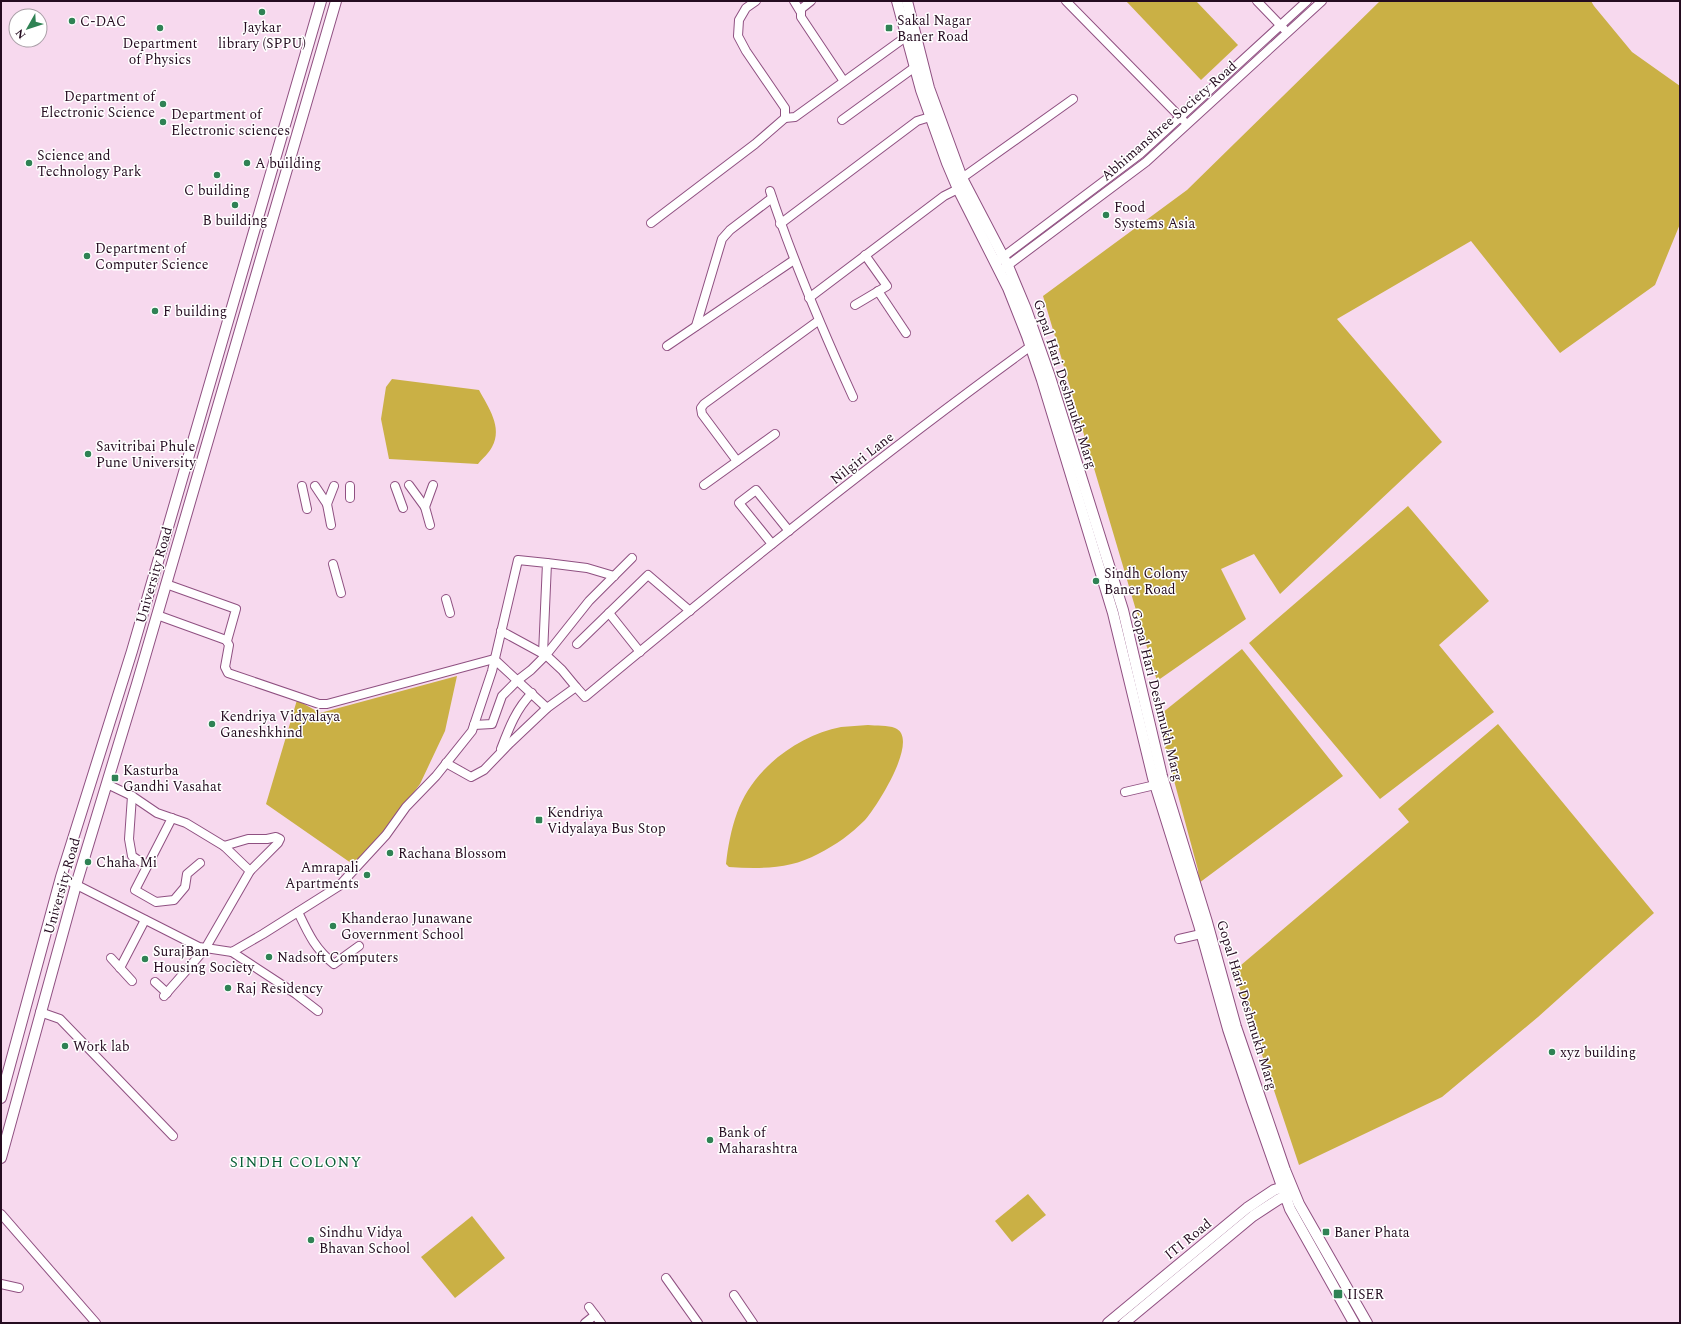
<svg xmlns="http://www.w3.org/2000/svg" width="1681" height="1324" viewBox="0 0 1681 1324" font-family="Spectral,serif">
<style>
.green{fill:#cab045}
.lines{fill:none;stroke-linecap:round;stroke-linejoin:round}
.minor-casing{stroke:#8f5081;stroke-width:10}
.major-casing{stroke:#8f5081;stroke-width:12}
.minor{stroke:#fff;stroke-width:8}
.major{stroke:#fff;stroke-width:10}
.poi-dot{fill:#2f8254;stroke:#fff;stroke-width:1.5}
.labels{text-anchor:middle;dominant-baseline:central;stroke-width:3;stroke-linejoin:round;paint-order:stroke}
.poi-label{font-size:14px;fill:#250c20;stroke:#fff;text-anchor:start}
.street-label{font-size:14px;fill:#250c20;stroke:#fff}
.neighbourhood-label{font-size:15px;letter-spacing:1px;fill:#095e36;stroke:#fff}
</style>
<rect width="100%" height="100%" fill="#f7d9ee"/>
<g class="green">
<polygon points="1126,1 1196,1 1238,45 1201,80"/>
<polygon points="1380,1 1591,1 1594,6 1632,52 1680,86 1680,224 1655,285 1560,353 1471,241 1337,319 1442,442 1280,594 1254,554 1221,569 1246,619 1157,681 1043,296 1187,190"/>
<path d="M 392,379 L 479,390 C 488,407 503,427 492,447 C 489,453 482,459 478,464 L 389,459 L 381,419 L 386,387 Z"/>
<polygon points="1408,506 1489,601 1439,645 1494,712 1380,799 1249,643"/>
<polygon points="1242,649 1343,776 1199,883 1198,870 1157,717"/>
<polygon points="457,676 445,731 420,784 370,851 351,863 266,804 297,700 320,713"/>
<polygon points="1498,724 1654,913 1538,1017 1442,1097 1299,1165 1234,971 1409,822 1398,809"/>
<path d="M 868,725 C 876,726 888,725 895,728 C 921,738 876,808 865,820 C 851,834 836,845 818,854 C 791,869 760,869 729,867 L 726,864 C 728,846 731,830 737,813 C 752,770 796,736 841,727 C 850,726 859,726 868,725 Z"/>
<polygon points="1028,1194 1046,1215 1012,1242 995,1221"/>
<polygon points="472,1216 505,1258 455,1298 421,1257"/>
</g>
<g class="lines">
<g class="minor-casing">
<g id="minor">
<polyline points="794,1 800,11"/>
<polyline points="811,1 801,9 801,17 843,80"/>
<polyline points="1066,1 1183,120"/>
<polyline points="1257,1 1284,29"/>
<polyline points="785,118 795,117 907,36"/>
<polyline points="842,120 915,67"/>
<polyline points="962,178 1073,99"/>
<path d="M 770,191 C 793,261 822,329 853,397"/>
<polyline points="651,223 755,144 785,118 785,108 746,51 738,36 739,20 746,8 756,1"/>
<polyline points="780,224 917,121 930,117 936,116"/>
<polyline points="999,260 1140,154 1307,1"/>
<polyline points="1003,269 1146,162 1322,1"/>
<polyline points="878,291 906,333"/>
<polyline points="809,298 944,196 958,189"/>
<polyline points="855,305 887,286 865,255"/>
<polyline points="696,326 722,239 730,230 772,198"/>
<polyline points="667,346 794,260"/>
<polyline points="737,461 702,414 701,408 704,404 818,321"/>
<polyline points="409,485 425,507"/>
<polyline points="704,485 775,434"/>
<polyline points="302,486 307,509"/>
<polyline points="315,486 327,504"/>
<polyline points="350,486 350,498"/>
<polyline points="395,486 403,508"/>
<polyline points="331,525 327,504 334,486"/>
<polyline points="430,525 425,507 433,485"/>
<polyline points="772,544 739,503 756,490 789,531"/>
<polyline points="547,563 587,568 614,576"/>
<polyline points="333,564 341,593"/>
<polyline points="166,584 236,609 227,641"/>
<polyline points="446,599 450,613"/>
<polyline points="609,613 640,652"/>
<polyline points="157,615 226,640 229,645 225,667 228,673 319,704 327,704 494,659 547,708 576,687 562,670 547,656 501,631"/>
<polyline points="577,644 648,575 690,611"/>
<path d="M 576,687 L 585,697 C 730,576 878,457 1031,346"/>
<polyline points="474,725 492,724 502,696 518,680 531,670 546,655 589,601 632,558"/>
<path d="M 501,749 C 509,728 516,709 532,693"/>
<polyline points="446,763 471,777 484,770 510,743 547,708"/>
<polyline points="107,784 132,796 157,813 186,823 224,846 250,871 205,949 164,996"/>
<polyline points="1125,792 1155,785"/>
<polyline points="132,796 129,839 132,856 147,866"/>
<polyline points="172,818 135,890 156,902 174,900 185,887 187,874 200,863"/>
<polyline points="224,846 248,839 267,839 276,837 280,839 278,843 250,871"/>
<polyline points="61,877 199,947 232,952 263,934 339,886 386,835 406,807 436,776 472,731 492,671 518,560 547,563 543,654"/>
<path d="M 298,912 C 308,933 315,949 334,964 L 359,946"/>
<polyline points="1179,939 1201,934"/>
<polyline points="232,952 296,994 318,1011"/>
<polyline points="111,958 132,981"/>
<polyline points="120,968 145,920"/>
<polyline points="155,982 167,993"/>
<polyline points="40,1012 60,1019 173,1136"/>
<polyline points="1,1214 96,1323"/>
<polyline points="666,1278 698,1323"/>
<polyline points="1,1284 19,1288"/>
<polyline points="734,1295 753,1323"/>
<polyline points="589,1307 601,1323"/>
<polyline points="585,1323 595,1315"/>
</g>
</g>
<g class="major-casing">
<g id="major">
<polyline points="897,1 921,90 947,163 958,189 1008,288 1027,336 1042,380 1113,613 1153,778 1199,925 1228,1029 1252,1101 1290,1209 1354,1323"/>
<polyline points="907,1 929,88 962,178 1008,266 1026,309 1050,377 1123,610 1162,776 1207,922 1236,1027 1285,1170 1299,1204 1367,1323"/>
<polyline points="1,1098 61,877 132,651 321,1"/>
<polyline points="1,1158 76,885 137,684 336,1"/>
<polyline points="1108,1323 1247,1208 1274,1190 1287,1186"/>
<polyline points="1124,1323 1253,1216 1279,1199 1292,1195"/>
</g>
</g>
<use href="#minor" class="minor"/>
<use href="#major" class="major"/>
</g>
<g class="poi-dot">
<circle cx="262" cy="12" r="4"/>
<circle cx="72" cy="21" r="4"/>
<circle cx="160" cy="28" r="4"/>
<rect x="885" y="24" width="8" height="8" rx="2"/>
<circle cx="163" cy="104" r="4"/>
<circle cx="163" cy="122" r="4"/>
<circle cx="29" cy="163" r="4"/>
<circle cx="247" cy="163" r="4"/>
<circle cx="217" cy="175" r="4"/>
<circle cx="235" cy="205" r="4"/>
<circle cx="1106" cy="215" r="4"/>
<circle cx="87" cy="256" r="4"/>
<circle cx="155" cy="311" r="4"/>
<circle cx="88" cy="454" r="4"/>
<circle cx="1096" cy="581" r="4"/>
<circle cx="212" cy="724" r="4"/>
<rect x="111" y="774" width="8" height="8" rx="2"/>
<rect x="535" y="816" width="8" height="8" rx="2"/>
<circle cx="390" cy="853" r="4"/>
<circle cx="88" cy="862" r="4"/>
<circle cx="367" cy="875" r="4"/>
<circle cx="333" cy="926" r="4"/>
<circle cx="269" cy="957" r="4"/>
<circle cx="145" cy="959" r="4"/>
<circle cx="228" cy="988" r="4"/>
<circle cx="65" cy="1046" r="4"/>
<circle cx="1552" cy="1052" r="4"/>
<circle cx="710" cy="1140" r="4"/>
<rect x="1322" y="1228" width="8" height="8" rx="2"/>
<circle cx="311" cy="1240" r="4"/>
<rect x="1333" y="1289" width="10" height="10" rx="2"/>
</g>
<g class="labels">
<g class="poi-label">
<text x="897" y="20">Sakal Nagar<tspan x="897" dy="16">Baner Road</tspan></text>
<text x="80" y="21">C-DAC</text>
<text x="262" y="27" text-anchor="middle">Jaykar<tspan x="262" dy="16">library (SPPU)</tspan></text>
<text x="160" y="43" text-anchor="middle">Department<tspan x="160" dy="16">of Physics</tspan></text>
<text x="155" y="96" text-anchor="end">Department of<tspan x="155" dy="16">Electronic Science</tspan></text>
<text x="171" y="114">Department of<tspan x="171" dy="16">Electronic sciences</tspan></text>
<text x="37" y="155">Science and<tspan x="37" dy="16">Technology Park</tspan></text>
<text x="255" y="163">A building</text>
<text x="217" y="190" text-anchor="middle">C building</text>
<text x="1114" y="207">Food<tspan x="1114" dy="16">Systems Asia</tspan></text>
<text x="235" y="220" text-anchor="middle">B building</text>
<text x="95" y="248">Department of<tspan x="95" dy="16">Computer Science</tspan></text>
<text x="163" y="311">F building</text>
<text x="96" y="446">Savitribai Phule<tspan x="96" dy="16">Pune University</tspan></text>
<text x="1104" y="573">Sindh Colony<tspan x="1104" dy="16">Baner Road</tspan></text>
<text x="220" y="716">Kendriya Vidyalaya<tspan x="220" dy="16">Ganeshkhind</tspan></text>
<text x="123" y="770">Kasturba<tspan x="123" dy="16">Gandhi Vasahat</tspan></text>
<text x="547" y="812">Kendriya<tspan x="547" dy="16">Vidyalaya Bus Stop</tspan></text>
<text x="398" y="853">Rachana Blossom</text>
<text x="96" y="862">Chaha Mi</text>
<text x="359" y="867" text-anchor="end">Amrapali<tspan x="359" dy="16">Apartments</tspan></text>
<text x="341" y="918">Khanderao Junawane<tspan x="341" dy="16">Government School</tspan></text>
<text x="153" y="951">SurajBan<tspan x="153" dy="16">Housing Society</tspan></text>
<text x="277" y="957">Nadsoft Computers</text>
<text x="236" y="988">Raj Residency</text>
<text x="73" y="1046">Work lab</text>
<text x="1560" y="1052">xyz building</text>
<text x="718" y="1132">Bank of<tspan x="718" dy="16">Maharashtra</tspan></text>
<text x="319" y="1232">Sindhu Vidya<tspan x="319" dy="16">Bhavan School</tspan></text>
<text x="1334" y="1232">Baner Phata</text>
<text x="1347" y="1294">IISER</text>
</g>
<g class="street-label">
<text transform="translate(1169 121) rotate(-41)">Abhimanshree Society Road</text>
<text transform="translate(1065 384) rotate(72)">Gopal Hari Deshmukh Marg</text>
<text transform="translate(862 458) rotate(-38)">Nilgiri Lane</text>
<text transform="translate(154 575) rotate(-74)">University Road</text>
<text transform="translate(1157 695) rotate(76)">Gopal Hari Deshmukh Marg</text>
<text transform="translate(62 886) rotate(-74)">University Road</text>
<text transform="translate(1247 1005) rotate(73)">Gopal Hari Deshmukh Marg</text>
<text transform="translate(1188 1239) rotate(-39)">ITI Road</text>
</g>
<g class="neighbourhood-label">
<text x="296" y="1162">SINDH COLONY</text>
</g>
</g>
<rect width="1681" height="1324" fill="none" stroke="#250c20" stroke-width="4"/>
<g transform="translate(28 28) rotate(231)"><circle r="19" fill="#ffffff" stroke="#a89ea6"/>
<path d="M0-3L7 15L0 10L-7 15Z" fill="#2f8254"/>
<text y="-6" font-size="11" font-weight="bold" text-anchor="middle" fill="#250c20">N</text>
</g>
</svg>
